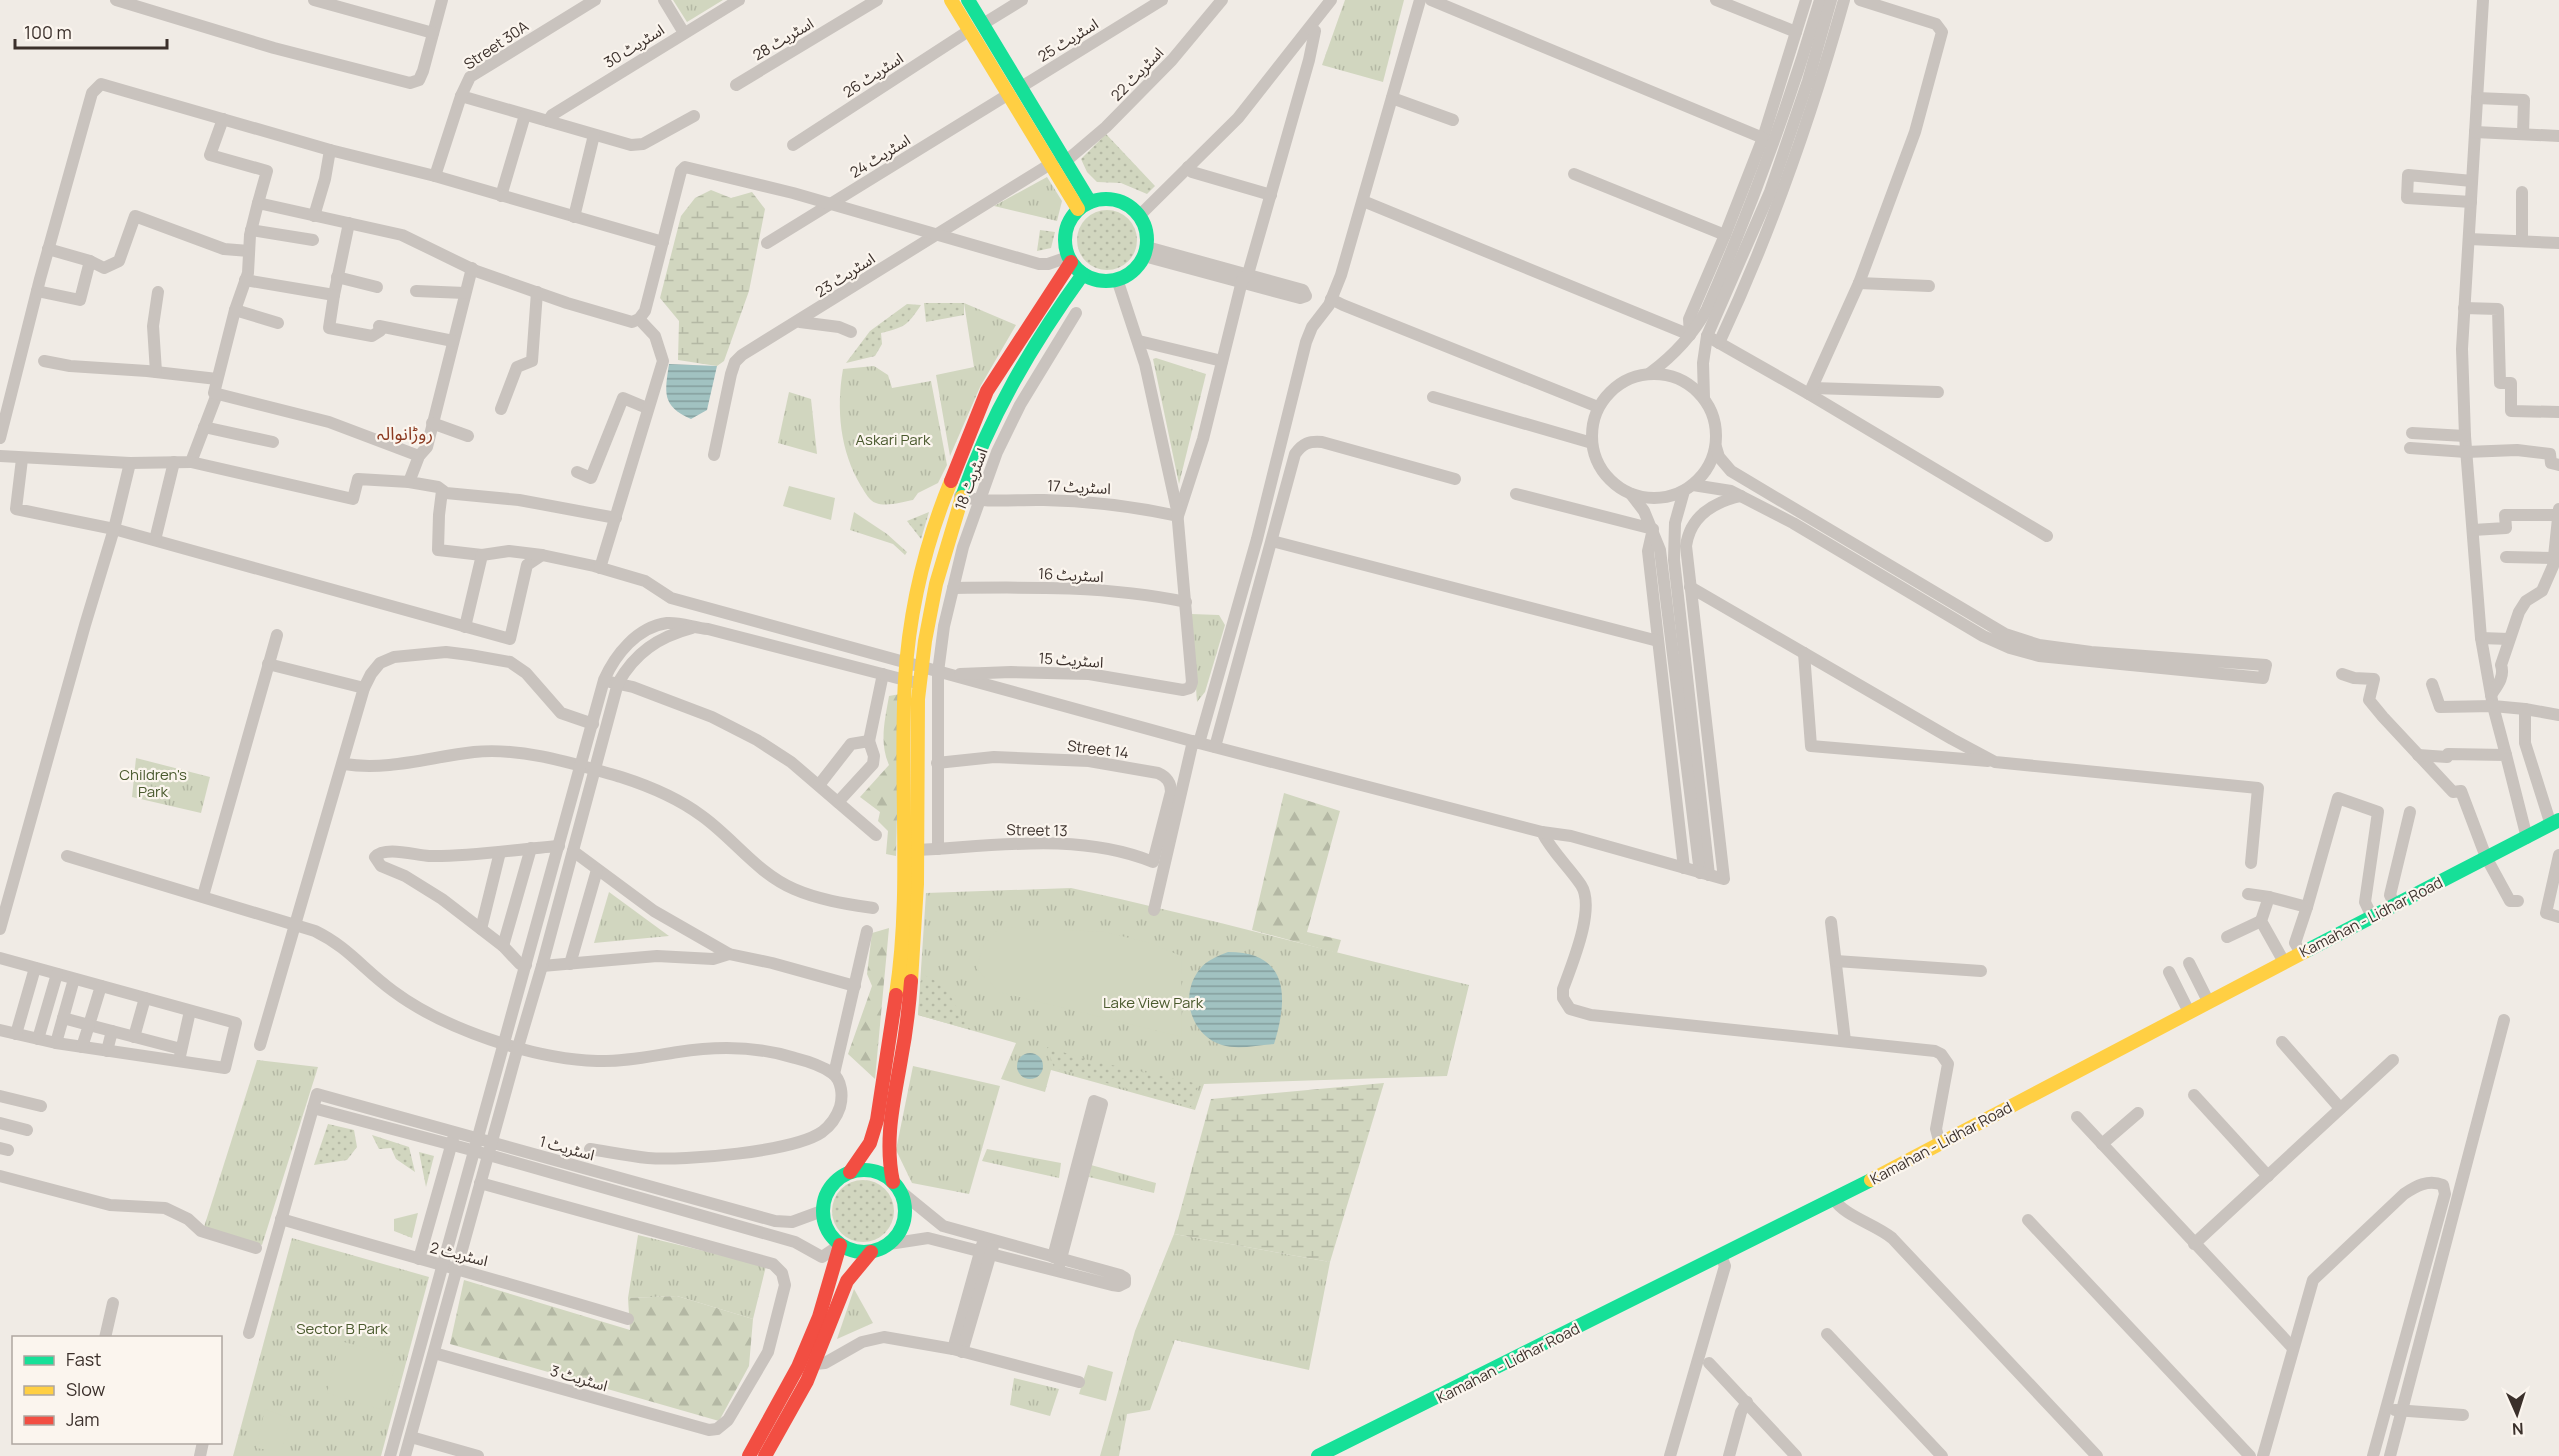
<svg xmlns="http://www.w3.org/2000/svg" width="2559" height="1456" viewBox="0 0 2559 1456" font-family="Manrope,'Noto Sans Arabic',sans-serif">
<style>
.grass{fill:url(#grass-tufts)}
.forest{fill:url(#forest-firs)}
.wetland{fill:url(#wetland-marsh)}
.garden{fill:url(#garden-dots)}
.pitch{fill:#d1d6bf}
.water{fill:url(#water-rules)}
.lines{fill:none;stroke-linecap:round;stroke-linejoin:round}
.street{stroke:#c9c3be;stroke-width:12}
.fast{stroke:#16e098;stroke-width:14}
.slow{stroke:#ffcf43;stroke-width:14}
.jam{stroke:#f24e42;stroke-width:14}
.labels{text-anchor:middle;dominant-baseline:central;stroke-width:4.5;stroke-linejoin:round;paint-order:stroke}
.street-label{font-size:15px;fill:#3b302b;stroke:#fbf5ee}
.park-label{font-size:15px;fill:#4a5a2e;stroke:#fbf5ee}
.quarter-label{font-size:18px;fill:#8c3b22;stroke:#fbf5ee}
</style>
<defs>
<pattern id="grass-tufts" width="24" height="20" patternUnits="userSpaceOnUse" patternTransform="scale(1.5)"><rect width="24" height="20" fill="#d1d6bf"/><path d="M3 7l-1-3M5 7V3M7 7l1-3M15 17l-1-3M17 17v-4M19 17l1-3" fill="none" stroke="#b4b8a4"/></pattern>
<pattern id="forest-firs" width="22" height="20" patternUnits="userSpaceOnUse" patternTransform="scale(1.5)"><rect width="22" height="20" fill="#d1d6bf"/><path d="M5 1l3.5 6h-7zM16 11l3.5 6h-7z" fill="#b4b8a4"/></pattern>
<pattern id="wetland-marsh" width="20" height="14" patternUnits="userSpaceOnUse" patternTransform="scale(1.5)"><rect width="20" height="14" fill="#d1d6bf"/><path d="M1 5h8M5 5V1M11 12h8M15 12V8" fill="none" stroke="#b4b8a4"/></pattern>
<pattern id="garden-dots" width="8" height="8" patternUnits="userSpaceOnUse" patternTransform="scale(1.5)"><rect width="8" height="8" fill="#d1d6bf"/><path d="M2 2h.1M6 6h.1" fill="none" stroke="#b4b8a4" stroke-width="1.8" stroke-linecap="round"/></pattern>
<pattern id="water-rules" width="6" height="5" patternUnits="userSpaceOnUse" patternTransform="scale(1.5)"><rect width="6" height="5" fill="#a1c2c1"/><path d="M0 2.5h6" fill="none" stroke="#849e9d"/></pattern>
</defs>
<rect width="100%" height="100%" fill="#f0ebe5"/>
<g class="grass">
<polygon points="673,0 723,0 687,22"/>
<polygon points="1345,0 1404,0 1383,82 1322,65"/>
<polygon points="1047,177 1062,201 1057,221 994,206"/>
<polygon points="964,303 1016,325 980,387 950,456 936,375 974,367"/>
<polygon points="1156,358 1206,374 1179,484 1153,359"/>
<path d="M 874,366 L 888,375 L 892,388 L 931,381 L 947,465 L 938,483 L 918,493 L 913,500 C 903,502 886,507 876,503 C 869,501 865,492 861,486 C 840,451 836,409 843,369 Z"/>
<polygon points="789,392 811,399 817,454 778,443"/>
<polygon points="854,512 887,534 907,552 905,555 893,544 850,530"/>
<polygon points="1191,614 1219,615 1225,625 1205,692 1197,702"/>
<polygon points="136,758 210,777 201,813 132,797"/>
<path d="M 1071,888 C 1204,917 1336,953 1469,985 L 1447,1076 L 1204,1084 L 1195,1110 L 1051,1070 L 1045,1092 L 1001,1079 L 1016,1043 L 918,1015 L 926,893 Z"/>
<polygon points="609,892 669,936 594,943"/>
<polygon points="257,1060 318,1067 262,1245 204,1227"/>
<polygon points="913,1066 1000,1086 969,1194 912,1183 896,1150"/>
<polygon points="987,1149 1061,1163 1059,1178 982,1161"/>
<polygon points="1091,1165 1156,1183 1154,1193 1089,1177"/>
<polygon points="418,1213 412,1238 394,1231 394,1219"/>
<polygon points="1174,1234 1330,1262 1309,1370 1175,1340 1150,1410 1127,1414 1119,1456 1100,1456 1135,1331"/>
<polygon points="638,1235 766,1266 753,1319 677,1296 628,1298"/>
<polygon points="292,1238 429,1277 381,1456 233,1456"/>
<polygon points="854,1289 873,1323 837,1339"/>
<polygon points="1014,1378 1059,1389 1050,1416 1010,1405"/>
</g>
<g class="forest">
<path d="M 900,694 L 896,856 L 886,854 L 888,831 L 878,821 L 880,812 L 860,797 L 889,765 C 879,742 885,720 889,696 Z"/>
<polygon points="1284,793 1340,811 1307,932 1341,940 1337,953 1252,930"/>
<polygon points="889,928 875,1079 848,1054 872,986 867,974 872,933"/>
<polygon points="464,1280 630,1330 628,1298 677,1296 753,1319 749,1366 719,1421 450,1344"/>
</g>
<g class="wetland">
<polygon points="711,190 731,198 752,192 765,209 749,291 724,361 717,366 678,360 679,321 660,298 681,216 695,198"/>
<polygon points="1384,1083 1330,1262 1174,1234 1211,1099"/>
</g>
<g class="garden">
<polygon points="1106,134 1155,186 1147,194 1121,183 1097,182 1087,172 1081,159"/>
<circle cx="1107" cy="240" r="30"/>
<polygon points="1040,230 1055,232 1051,248 1037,251"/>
<polygon points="924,303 964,303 964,315 926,322"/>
<path d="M 907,304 L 921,305 C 907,326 905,327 881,333 L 882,344 L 875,356 L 846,363 L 870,331 Z"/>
<polygon points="929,512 921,539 907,521"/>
<polygon points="922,974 945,986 965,1023 971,1030 918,1015"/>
<polygon points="1047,1047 1084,1059 1199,1084 1191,1107 1054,1068"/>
<polygon points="328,1124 354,1130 357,1147 347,1160 314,1165"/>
<polygon points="372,1135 409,1147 415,1172 396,1159 391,1148 379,1149"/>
<polygon points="419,1152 434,1156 426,1187"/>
<circle cx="863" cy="1211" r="31"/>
</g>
<g class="pitch">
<polygon points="789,486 835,498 831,520 783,506"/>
<polygon points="1000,927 1105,932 1150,943 1181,956 1182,1037 999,992 976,968 984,945"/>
<polygon points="340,1341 398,1356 383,1410 327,1393"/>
<polygon points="1088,1365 1113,1372 1106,1401 1079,1394"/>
<polygon points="265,1409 291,1419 281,1452 256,1448"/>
</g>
<g class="water">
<path d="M 669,364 L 717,366 L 707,410 L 691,419 C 661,406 665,392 669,364 Z"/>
<path d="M 1228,952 C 1290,952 1288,999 1274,1044 C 1258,1045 1238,1050 1222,1045 C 1190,1035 1179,994 1200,969 C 1207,960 1218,956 1228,952 Z"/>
<circle cx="1030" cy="1066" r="13"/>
</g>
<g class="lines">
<g class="street">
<polyline points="116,0 274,48 410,83 419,80 423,71 442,0"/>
<polyline points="314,0 433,33"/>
<polyline points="664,0 684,33"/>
<polyline points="1716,0 1796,32"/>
<polyline points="2483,0 2462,349 2465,436 2481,638 2493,706 2525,709"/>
<polyline points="983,24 1022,0"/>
<polyline points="736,85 877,0"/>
<polyline points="1021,87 1162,0"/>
<polyline points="461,96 631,145 643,144 694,116"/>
<polyline points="1392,98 1453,120"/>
<polyline points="2477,98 2524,100 2523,134"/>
<polyline points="223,119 210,155 267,171 258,203"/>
<polyline points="548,121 552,115 739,0"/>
<polyline points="2475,132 2559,136"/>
<polyline points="1763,138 1806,0"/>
<polyline points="793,145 970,30"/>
<polyline points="1066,161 1106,127 1172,60 1222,0"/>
<polyline points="1188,167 1192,172 1271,195"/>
<polyline points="1574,174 1725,235"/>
<polyline points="435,176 461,96 470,77 595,0"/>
<polyline points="501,196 525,115"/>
<polyline points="1363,201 1690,335 1689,319 1725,235 1763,138 1431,0"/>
<polyline points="2471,202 2407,198 2408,175 2472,181"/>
<polyline points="1140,215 1238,118 1331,0"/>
<polyline points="314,216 325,179 330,150 435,176 663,242"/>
<polyline points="574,217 594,135"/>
<polyline points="251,230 313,240"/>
<polyline points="2469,239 2559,243"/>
<polyline points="2522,241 2522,192"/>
<polyline points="767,243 1009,94"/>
<polyline points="48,249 90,261"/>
<polyline points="1144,256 1300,298 1306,296 1303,290 1147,247"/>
<polyline points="472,268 427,447 419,456 409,482 438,487 446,493 519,500 616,518"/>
<polyline points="337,277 377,287"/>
<polyline points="245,280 334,295 349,223"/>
<polyline points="1859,283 1929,286"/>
<polyline points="37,291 80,300 90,261 104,268 119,261 135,216 224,249 249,251"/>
<polyline points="416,291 465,293"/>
<polyline points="334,295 329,328 372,336 380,331 379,326 453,341"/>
<polyline points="1331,299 1343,305 1598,407"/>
<polyline points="2464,308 2498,309 2500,383 2511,383 2511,411 2559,412"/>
<polyline points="235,310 278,323"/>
<polyline points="800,322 839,327 851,332"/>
<polyline points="1707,336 1809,394 2047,536"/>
<polyline points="1139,341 1222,361"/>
<path d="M 1719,343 C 1771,232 1811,118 1844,0"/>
<polyline points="44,361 70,366 147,371 217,379"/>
<polyline points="156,372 153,326 158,292"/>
<path d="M 1650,373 C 1673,356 1693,335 1707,309 C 1751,208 1789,105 1820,0"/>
<circle cx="1654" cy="436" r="62"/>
<polyline points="1813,388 1938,392"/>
<polyline points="1809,394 1859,283 1915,132 1942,32 1936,24 1860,0"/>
<polyline points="1433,397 1592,443"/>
<polyline points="1704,398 1703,363 1707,336 1770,192 1808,81 1831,0"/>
<polyline points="501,409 517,367 532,361 537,292"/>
<polyline points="432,423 468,436"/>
<polyline points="204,427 273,442"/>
<polyline points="2412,433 2465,436"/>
<polyline points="0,438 40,279 92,93 101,84 330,150"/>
<polyline points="2410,448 2466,452 2517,450 2550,454 2551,463 2559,465"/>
<polyline points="714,455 731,374 735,362 742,355 1052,163"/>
<polyline points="0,456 130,463 191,462 217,394"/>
<polyline points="419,456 329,422 214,393 235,310 248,273 250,235 258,203 402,235 476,271 567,303 632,322 639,319 645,311 681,171 685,167 793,193 1039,264 1048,264 1068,257"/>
<path d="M 22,459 L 16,509 L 114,529 L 510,639 L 527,565 L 542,555 L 594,566 L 645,581 L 671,598 L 1199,743 L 1542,832 C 1552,852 1569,867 1581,885 C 1596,908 1572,964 1563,989 L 1563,998 L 1570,1009 L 1591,1015 L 1935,1051 L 1941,1054 L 1948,1064 L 1936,1129 L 1940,1144"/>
<polyline points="191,462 353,499 358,479 409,482"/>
<polyline points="577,472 591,478 623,398 647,408"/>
<polyline points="1693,485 1731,491 1793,523 1983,636 2010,648 2039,656 2263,678 2266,665 2091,652 2039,645 2005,634 1731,471 1719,457 1716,447"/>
<polyline points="442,491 439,515 438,550 482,555"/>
<polyline points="1684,491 1675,523 1674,560 1709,875"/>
<polyline points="1516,494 1653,529 1648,551 1684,868"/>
<polyline points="1631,494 1644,511 1660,550 1700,873"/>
<path d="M 960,496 C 986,504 1017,499 1044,500 C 1091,501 1132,506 1178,516 L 1203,439 L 1242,281 L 1248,274 L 1309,60 L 1315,31 L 1310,28"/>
<polyline points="2473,530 2506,528 2505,515 2558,515"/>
<polyline points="155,540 174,462"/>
<polyline points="1272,541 1658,641"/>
<polyline points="2506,557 2554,558"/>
<polyline points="600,568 663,361 655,336 639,319"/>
<polyline points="1690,587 1952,739 1995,762 2258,788 2251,863"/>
<path d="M 953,588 C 1030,587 1110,586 1186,602"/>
<polyline points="465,627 482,555 509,551 542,555"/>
<polyline points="2481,638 2509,639"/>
<polyline points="1804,653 1811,746 1988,761"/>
<polyline points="268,664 364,688"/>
<polyline points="960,674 1011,672 1089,674 1183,690 1190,688 1192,682 1177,510 1145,364 1117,279"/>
<polyline points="2342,674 2354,678 2374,679 2369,700 2383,717 2453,792 2461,791 2486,857 2510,901 2518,901"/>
<polyline points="610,682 633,687 712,717 757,740 791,762 876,835"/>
<polyline points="2432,684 2440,707 2493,706 2506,755"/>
<path d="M 2491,695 C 2497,686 2505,677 2501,665 L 2519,612 L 2526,601 L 2542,591 L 2553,566 L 2559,509"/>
<polyline points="869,741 883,674"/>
<polyline points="1199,743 1257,539 1306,342 1312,327 1329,305 1341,275 1420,0"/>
<path d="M 1215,747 L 1295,454 C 1303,443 1309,441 1322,442 L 1455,479"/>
<polyline points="2418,755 2447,757 2448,754 2506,755 2527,838"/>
<path d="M 344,764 C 388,771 430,757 474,752 C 522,747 575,764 621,777 C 649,786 678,798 702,816 C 734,839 757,873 794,889 C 819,900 847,904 873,908"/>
<polyline points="819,785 851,744 869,741 874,756 873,764 838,802"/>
<polyline points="2551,825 2525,743 2525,709 2559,715"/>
<path d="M 1542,832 L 1571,836 L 1724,879 L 1686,546 C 1690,517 1713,502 1741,496"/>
<polyline points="938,849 938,672 944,626 963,547 997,452 1020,405 1076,313"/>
<path d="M 918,850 C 995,846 1079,832 1153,862 L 1171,792 C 1171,782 1167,777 1158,773 L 1089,761 L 994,757 L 937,763"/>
<polyline points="573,851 654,911 729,954 772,963 855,986"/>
<polyline points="2559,855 2546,913 2559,917"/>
<path d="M 67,856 L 315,931 C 348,947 364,970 393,991 C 444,1029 533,1059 597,1061 C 624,1062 651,1056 678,1052 C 717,1046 757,1046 795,1058 C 807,1061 822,1066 832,1073 C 842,1080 843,1096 840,1107 C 837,1116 830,1126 822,1132 C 793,1152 684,1161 648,1158 C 629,1156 609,1152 590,1149"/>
<polyline points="2248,894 2269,897"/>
<polyline points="203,896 277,635"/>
<polyline points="2395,905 2390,895 2410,812"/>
<polyline points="2307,907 2338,798 2378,812 2365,902 2372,917"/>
<polyline points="1154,910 1193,741"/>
<polyline points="1831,922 1845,1041"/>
<polyline points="0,929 85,625 114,529 130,463"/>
<polyline points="481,929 500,852"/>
<polyline points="2227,937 2261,921"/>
<polyline points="503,946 531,848"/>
<polyline points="0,958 236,1023 225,1068 56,1043 0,1030"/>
<polyline points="1836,961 1981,971"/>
<polyline points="2284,962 2261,921 2269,897 2307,907 2295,943 2301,953"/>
<polyline points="2189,963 2208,1001"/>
<polyline points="570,964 597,870"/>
<path d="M 526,965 L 520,964 L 503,946 L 442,899 L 405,876 L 381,866 L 375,857 C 385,846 414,855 429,856 C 472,857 516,849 559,846"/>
<polyline points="542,966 657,956 713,959 729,954"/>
<polyline points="2169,972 2189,1012"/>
<polyline points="101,986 89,1025 112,1031"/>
<polyline points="63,1018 89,1025 82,1047"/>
<polyline points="16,1034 35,968"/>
<polyline points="134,1037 145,998"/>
<polyline points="38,1039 57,974"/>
<polyline points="2282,1042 2340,1108"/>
<polyline points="56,1043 74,979"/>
<polyline points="260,1045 364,688 371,674 380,663 394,657 446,652 470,655 510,662 526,673 561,713 593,724"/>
<polyline points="107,1051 112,1031 181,1049"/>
<polyline points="180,1056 190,1011"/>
<polyline points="834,1074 867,931"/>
<polyline points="2194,1095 2268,1176"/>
<polyline points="0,1096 41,1106"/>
<polyline points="313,1108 468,1149 795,1242 822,1257 840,1245"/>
<polyline points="2077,1117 2293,1348"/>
<polyline points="0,1123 27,1130"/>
<polyline points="2102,1144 2138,1113"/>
<polyline points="0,1148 8,1150"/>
<polyline points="0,1176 110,1205 165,1208 188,1219 201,1231 256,1248"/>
<path d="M 1834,1199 C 1844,1216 1875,1224 1892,1238 L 2097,1456"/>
<path d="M 281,1219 C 397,1253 513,1284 628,1319"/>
<polyline points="2028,1220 2250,1456"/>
<polyline points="889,1244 928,1238 1112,1285 1119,1286 1125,1283 1125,1278 1120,1275 943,1226 900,1191"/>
<polyline points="2194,1244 2393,1060"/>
<polyline points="1053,1257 1094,1101 1102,1104 1059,1266"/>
<polyline points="419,1259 453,1139"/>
<polyline points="249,1333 317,1094 775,1221 792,1222 822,1211"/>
<polyline points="1827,1334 1942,1456"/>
<polyline points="105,1338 113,1303"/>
<polyline points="953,1349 982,1245"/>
<polyline points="962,1352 993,1246"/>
<polyline points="434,1353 709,1430 717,1429 728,1420 768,1352 785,1285 782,1273 773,1264 480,1183"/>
<polyline points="1709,1363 1796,1456"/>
<polyline points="815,1364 825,1363 862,1342 884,1337 953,1349 1079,1382"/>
<polyline points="2395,1410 2463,1415"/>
<polyline points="411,1437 478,1456"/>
<polyline points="200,1456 203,1442"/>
<path d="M 390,1456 L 604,680 C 615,655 637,627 667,623 C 680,622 695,628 708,629 L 913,682"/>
<path d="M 405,1456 L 518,1047 L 542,966 L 618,683 C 635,653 658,637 692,628"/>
<polyline points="1670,1456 1725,1266 1721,1256"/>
<polyline points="1729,1456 1741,1412 1747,1402"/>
<path d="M 2263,1456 L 2313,1280 L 2404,1194 C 2416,1186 2428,1179 2443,1185 L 2445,1194 L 2373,1456"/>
<polyline points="2390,1456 2504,1020"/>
</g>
<g class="fast">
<polyline points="968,0 1090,202"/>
<circle cx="1106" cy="240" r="41"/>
<path d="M 962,497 C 990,415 1033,343 1083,274"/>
<polyline points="2306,951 2559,820"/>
<circle cx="864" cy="1211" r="41"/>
<polyline points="1318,1456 1871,1180"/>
</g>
<g class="slow">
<polyline points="951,0 1078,209"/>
<polyline points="911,981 917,884 918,699 925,641 936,584 962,497"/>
<path d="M 896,995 C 912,891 899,785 905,680 C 909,613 925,544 951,481"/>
<polyline points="1871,1180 2306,951"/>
</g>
<g class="jam">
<polyline points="951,481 987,391 1071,262"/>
<polyline points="850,1172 870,1143 877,1120 896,995"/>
<path d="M 893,1182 C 884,1139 894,1101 901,1059 C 906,1033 909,1007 911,981"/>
<polyline points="749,1456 798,1367 819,1317 840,1245"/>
<polyline points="765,1456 807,1381 847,1281 871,1252"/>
</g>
</g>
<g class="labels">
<g class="street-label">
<text transform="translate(783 39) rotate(-31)">اسٹریٹ 28</text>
<text transform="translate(1068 40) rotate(-32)">اسٹریٹ 25</text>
<text transform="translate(496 45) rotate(-34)">Street 30A</text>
<text transform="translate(634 46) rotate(-32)">اسٹریٹ 30</text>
<text transform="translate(1137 74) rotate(-46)">اسٹریٹ 22</text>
<text transform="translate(873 75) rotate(-33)">اسٹریٹ 26</text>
<text transform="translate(880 156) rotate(-32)">اسٹریٹ 24</text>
<text transform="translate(845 275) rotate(-33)">اسٹریٹ 23</text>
<text transform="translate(971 479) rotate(-69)">اسٹریٹ 18</text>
<text transform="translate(1079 487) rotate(3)">اسٹریٹ 17</text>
<text transform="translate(1071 575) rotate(3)">اسٹریٹ 16</text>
<text transform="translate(1071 660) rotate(4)">اسٹریٹ 15</text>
<text transform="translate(1098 749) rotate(7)">Street 14</text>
<text transform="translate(1037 830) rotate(1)">Street 13</text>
<text transform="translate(2371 917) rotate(-27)">Kamahan - Lidhar Road</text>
<text transform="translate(1941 1143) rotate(-28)">Kamahan - Lidhar Road</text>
<text transform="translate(567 1148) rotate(15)">اسٹریٹ 1</text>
<text transform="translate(459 1254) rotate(14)">اسٹریٹ 2</text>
<text transform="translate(1508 1363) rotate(-27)">Kamahan - Lidhar Road</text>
<text transform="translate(579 1378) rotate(16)">اسٹریٹ 3</text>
</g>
<g class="park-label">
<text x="893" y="439">Askari Park</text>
<text x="153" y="774">Children's<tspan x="153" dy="17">Park</tspan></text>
<text x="1153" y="1002">Lake View Park</text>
<text x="342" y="1328">Sector B Park</text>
</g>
<g class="quarter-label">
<text x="405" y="433">روڑانوالہ</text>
</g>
</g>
<rect x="12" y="1336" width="210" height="108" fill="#fbf5ee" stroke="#aea6a0" stroke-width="1.5"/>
<rect x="24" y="1356" width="30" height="9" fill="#16e098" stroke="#aea6a0" stroke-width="1.5"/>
<text x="66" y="1366" font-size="18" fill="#3b302b">Fast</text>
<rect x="24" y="1386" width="30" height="9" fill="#ffcf43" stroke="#aea6a0" stroke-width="1.5"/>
<text x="66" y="1396" font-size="18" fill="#3b302b">Slow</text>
<rect x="24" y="1416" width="30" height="9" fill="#f24e42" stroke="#aea6a0" stroke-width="1.5"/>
<text x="66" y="1426" font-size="18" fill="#3b302b">Jam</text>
<g transform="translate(2517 1414) rotate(177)" stroke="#fbf5ee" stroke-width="4.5" paint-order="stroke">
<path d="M0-4.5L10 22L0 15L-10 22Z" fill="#3b302b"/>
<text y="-9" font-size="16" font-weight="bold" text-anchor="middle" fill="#3b302b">N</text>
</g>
<path d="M15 39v9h152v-9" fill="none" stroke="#3b302b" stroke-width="3"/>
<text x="24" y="39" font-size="18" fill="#3b302b" stroke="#fbf5ee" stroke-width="4.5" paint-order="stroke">100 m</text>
</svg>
